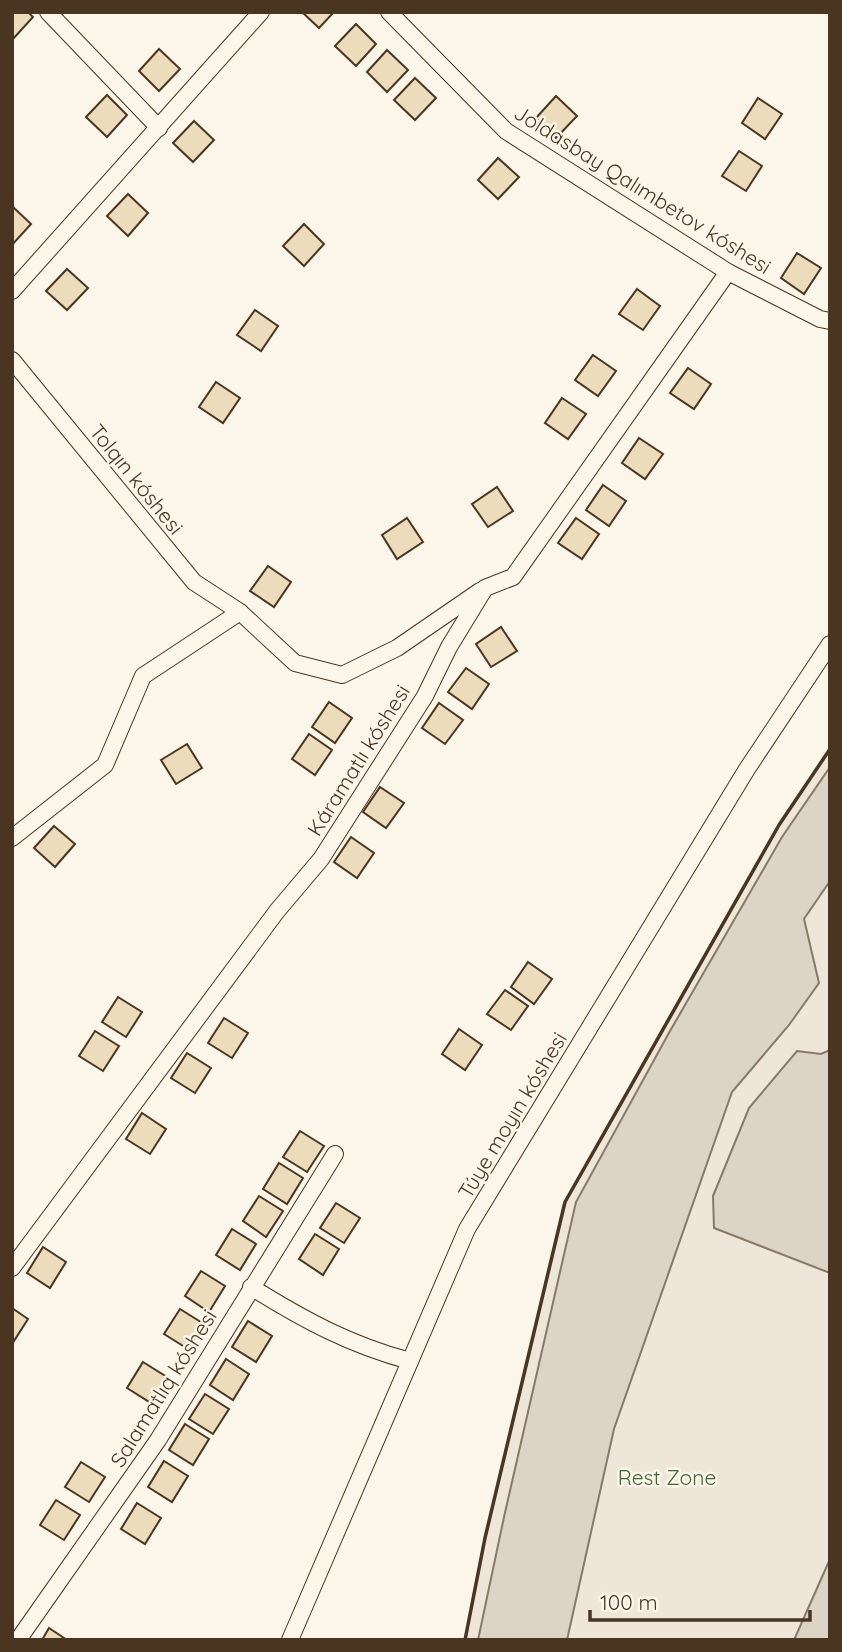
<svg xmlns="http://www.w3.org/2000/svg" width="842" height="1652" viewBox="0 0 842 1652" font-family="Quicksand,sans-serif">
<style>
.green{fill:#ede6d9;stroke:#887966;stroke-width:2}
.water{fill:#dcd4c6;stroke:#887966;stroke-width:2}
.building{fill:#ecdcbc;stroke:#4a3520;stroke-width:2}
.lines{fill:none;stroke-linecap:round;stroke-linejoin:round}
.minor-casing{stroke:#4a3520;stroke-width:18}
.minor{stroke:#fbf6e9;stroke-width:16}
.wall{stroke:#4a3520;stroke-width:3.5}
.labels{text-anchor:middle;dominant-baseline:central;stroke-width:5;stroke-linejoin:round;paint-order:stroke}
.street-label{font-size:21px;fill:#4a3520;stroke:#fbf6e9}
.park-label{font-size:21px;fill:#436837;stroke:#fbf6e9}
</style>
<rect width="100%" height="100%" fill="#fbf6e9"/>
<polygon class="green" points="830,749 830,1640 465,1640 485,1538 565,1202 779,825"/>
<g class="water">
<polygon points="830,767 830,881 804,919 819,983 789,1025 732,1092 614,1429 567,1640 478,1640 504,1517 576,1202 670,1031 782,837"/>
<polygon points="830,1050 830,1273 714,1228 713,1196 749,1108 797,1051 821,1054"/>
<polygon points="830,1559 830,1640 794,1640"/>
</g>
<g class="building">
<polygon points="12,12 28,12 33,17 13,39"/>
<polygon points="302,12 334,12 319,28"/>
<polygon points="356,24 376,44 356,66 335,46"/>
<polygon points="159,49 180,69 159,91 139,71"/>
<polygon points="387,50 408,70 387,92 367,72"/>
<polygon points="415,78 436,98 415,120 394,100"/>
<polygon points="107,95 127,115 107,137 86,117"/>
<polygon points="556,96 577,116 556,138 536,118"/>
<polygon points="758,98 782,114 765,139 742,123"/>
<polygon points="194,121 214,140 193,162 173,143"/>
<polygon points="739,151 762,166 746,191 722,176"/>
<polygon points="498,158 519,177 498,199 478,180"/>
<polygon points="128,194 148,213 128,236 107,216"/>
<polygon points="12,206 31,224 12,245"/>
<polygon points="304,224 324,244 304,266 283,246"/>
<polygon points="797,253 821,268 804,294 781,278"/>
<polygon points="67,269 88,288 67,310 46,291"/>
<polygon points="637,289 660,306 643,330 619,314"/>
<polygon points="255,310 278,326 261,351 237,335"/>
<polygon points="593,355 616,371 598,396 575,380"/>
<polygon points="688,368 711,384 694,409 670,393"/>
<polygon points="216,382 240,398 223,423 199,407"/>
<polygon points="562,398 586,414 568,439 545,423"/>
<polygon points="639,438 663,454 645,479 622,463"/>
<polygon points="603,485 626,501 609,526 586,510"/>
<polygon points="497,487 513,511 488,527 472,504"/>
<polygon points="407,518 423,542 397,559 382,535"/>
<polygon points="576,518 599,534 582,559 558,543"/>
<polygon points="268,566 291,582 274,607 250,591"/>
<polygon points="501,627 517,651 491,667 476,644"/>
<polygon points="466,668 489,684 472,709 448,692"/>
<polygon points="329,702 352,718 335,743 312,727"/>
<polygon points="439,703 463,720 445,744 422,728"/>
<polygon points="309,734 332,750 315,775 292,759"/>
<polygon points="187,744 202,768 176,784 161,760"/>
<polygon points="380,787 404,803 386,828 363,812"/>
<polygon points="54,826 75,844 55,867 34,848"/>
<polygon points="351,837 374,853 357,878 334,862"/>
<polygon points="528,962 552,979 534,1004 511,987"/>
<polygon points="505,990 528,1006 511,1030 487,1014"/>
<polygon points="118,997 142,1012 126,1037 102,1022"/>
<polygon points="224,1018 248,1033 232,1058 208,1043"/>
<polygon points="459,1029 482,1045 465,1070 442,1054"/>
<polygon points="95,1031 119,1046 103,1071 79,1056"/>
<polygon points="187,1053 211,1068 195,1093 171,1078"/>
<polygon points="142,1113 166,1129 150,1154 126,1139"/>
<polygon points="300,1131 324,1146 307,1172 283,1157"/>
<polygon points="279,1163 303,1178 287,1204 263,1189"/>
<polygon points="259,1196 283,1211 266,1237 243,1221"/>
<polygon points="336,1203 360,1218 344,1243 320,1228"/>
<polygon points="232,1229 256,1244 240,1270 216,1255"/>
<polygon points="315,1234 339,1249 323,1275 299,1259"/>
<polygon points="43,1247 66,1262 50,1288 27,1273"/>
<polygon points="201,1271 225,1286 209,1312 185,1296"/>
<polygon points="12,1308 28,1319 12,1344"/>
<polygon points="180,1309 204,1324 188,1349 164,1334"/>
<polygon points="248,1321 272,1336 256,1362 232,1347"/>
<polygon points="226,1359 249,1374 233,1400 210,1385"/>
<polygon points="143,1362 167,1377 151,1403 127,1388"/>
<polygon points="205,1394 229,1409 213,1434 189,1419"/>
<polygon points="185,1424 209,1439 193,1465 169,1450"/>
<polygon points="164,1461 188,1476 172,1502 148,1487"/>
<polygon points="81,1462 105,1477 89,1502 65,1487"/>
<polygon points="56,1500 80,1515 64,1540 40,1525"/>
<polygon points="137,1503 161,1518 145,1544 121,1529"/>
<polygon points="49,1628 67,1640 42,1640"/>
</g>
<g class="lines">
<g class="minor-casing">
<g id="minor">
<polyline points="48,12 159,128"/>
<polyline points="389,12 506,131 728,272 820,319 830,321"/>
<polyline points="12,291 261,12"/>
<polyline points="12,360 194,582 240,612 295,663 342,675 397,648 480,591"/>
<polyline points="12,838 105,765 143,676 240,612"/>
<polyline points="12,1268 277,911 321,859 425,696 449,647 485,588 513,577 728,272"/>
<path d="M 251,1287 C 304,1320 350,1345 410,1361"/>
<polyline points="18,1640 158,1440 335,1154"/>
<polyline points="290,1640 467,1229 747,769 830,644"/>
</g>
</g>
<use href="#minor" class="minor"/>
<polyline class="wall" points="465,1640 485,1538 565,1202 779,825 830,749"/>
</g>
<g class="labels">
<g class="street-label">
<text transform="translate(643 189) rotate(32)">Joldasbay Qalımbetov kóshesi</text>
<text transform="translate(137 479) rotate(51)">Tolqın kóshesi</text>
<text transform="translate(358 760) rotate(-58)">Káramatlı kóshesi</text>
<text transform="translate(512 1115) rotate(-59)">Túye moyın kóshesi</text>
<text transform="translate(163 1388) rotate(-58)">Salamatlıq kóshesi</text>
</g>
<g class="park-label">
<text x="667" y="1477">Rest Zone</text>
</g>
</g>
<rect width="842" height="1652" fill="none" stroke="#4a3520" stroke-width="28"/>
<path d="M590 1610v10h220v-10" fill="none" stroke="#4a3520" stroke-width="3.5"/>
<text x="600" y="1610" font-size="21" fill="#4a3520" stroke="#fbf6e9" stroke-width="5" paint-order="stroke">100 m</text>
</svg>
